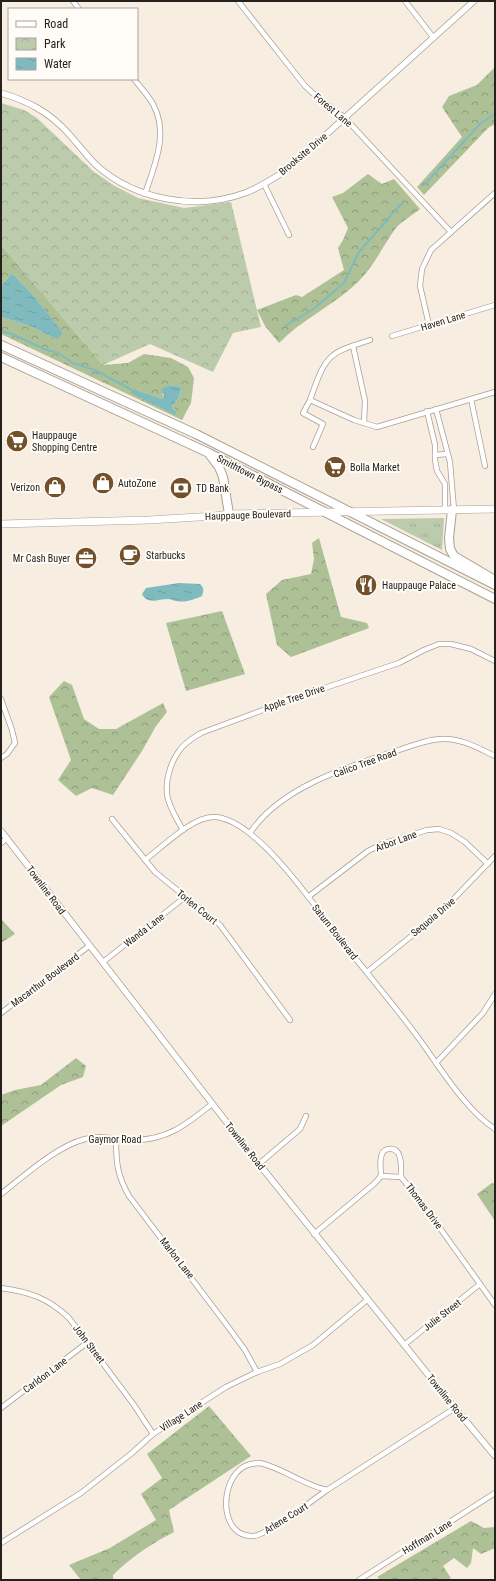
<svg xmlns="http://www.w3.org/2000/svg" width="496" height="1581" viewBox="0 0 496 1581" font-family="'Roboto Condensed',sans-serif">
<style>
.grass{fill:url(#grass-tufts)}
.forest{fill:url(#forest-crowns);fill-rule:evenodd}
.park{fill:url(#park-crowns)}
.water{fill:url(#water-ripples)}
.lines{fill:none;stroke-linecap:round;stroke-linejoin:round}
.stream{stroke:#7fbbbe;stroke-width:2}
.minor-casing{stroke:#a9a094;stroke-width:6}
.tertiary-casing{stroke:#a9a094;stroke-width:7}
.primary-casing{stroke:#a9a094;stroke-width:8}
.trunk-casing{stroke:#a9a094;stroke-width:10}
.minor{stroke:#fff;stroke-width:4.5}
.tertiary{stroke:#fff;stroke-width:5.5}
.primary{stroke:#fff;stroke-width:7}
.trunk{stroke:#fff;stroke-width:8}
.labels{text-anchor:middle;dominant-baseline:central;stroke-width:4;stroke-linejoin:round;paint-order:stroke}
.street-label{font-size:10px;fill:#25211c;stroke:#fffbf6}
.poi-label{font-size:10px;fill:#25211c;stroke:#fffbf6;text-anchor:start}
</style>
<defs>
<pattern id="grass-tufts" width="24" height="20" patternUnits="userSpaceOnUse"><rect width="24" height="20" fill="#bdcbad"/><path d="M3 7l-1-3M5 7V3M7 7l1-3M15 17l-1-3M17 17v-4M19 17l1-3" fill="none" stroke="#a2ae94"/></pattern>
<pattern id="forest-crowns" width="20" height="18" patternUnits="userSpaceOnUse"><rect width="20" height="18" fill="#aec196"/><path d="M2 6a3 3 0 1 1 6 0M12 15a3 3 0 1 1 6 0" fill="none" stroke="#8d9c7a"/></pattern>
<pattern id="park-crowns" width="20" height="18" patternUnits="userSpaceOnUse"><rect width="20" height="18" fill="#bdcbad"/><path d="M2 6a3 3 0 1 1 6 0M12 15a3 3 0 1 1 6 0" fill="none" stroke="#a2ae94"/></pattern>
<pattern id="water-ripples" width="26" height="14" patternUnits="userSpaceOnUse"><rect width="26" height="14" fill="#7fbbbe"/><path d="M2 4q2-2 4 0t4 0M15 11q2-2 4 0t4 0" fill="none" stroke="#6ea0a3"/></pattern>
</defs>
<rect width="100%" height="100%" fill="#f7ede0"/>
<polygon class="grass" points="444,518 442,550 381,519"/>
<g class="forest">
<polygon points="495,67 495,124 488,128 424,195 417,187 462,137 442,107 449,96 477,85"/>
<path d="M 368,174 L 382,184 L 394,179 L 420,209 C 413,215 402,221 396,228 C 383,245 375,265 359,281 C 335,305 302,319 279,343 L 265,326 L 257,310 L 296,295 L 302,297 L 344,270 L 338,248 L 343,240 L 348,228 L 332,197 L 343,193 Z"/>
<path d="M 3,247 L 103,365 L 128,363 L 144,354 L 171,358 L 188,367 L 194,378 L 191,403 L 182,420 L 1,334 L 1,317 L 30,326 L 54,338 L 59,329 L 33,295 L 12,273 L 1,286 L 1,248 ZM 170,385 L 182,387 L 178,399 L 172,406 L 175,410 L 132,390 L 137,390 L 162,399 L 164,398 L 162,394 Z"/>
<polygon points="319,538 341,617 367,623 369,628 291,657 277,645 266,594 282,580 311,574 314,559 312,543"/>
<polygon points="222,611 245,674 186,691 166,623"/>
<polygon points="64,681 72,685 84,719 99,729 116,729 163,703 167,712 156,726 142,751 113,795 92,788 76,796 58,780 71,760 49,697"/>
<polygon points="1,919 15,934 1,943"/>
<polygon points="76,1058 86,1066 83,1077 61,1085 1,1126 1,1095 15,1090 41,1085"/>
<polygon points="492,1183 495,1184 495,1221 477,1194"/>
<path d="M 209,1406 L 251,1456 L 169,1510 L 174,1532 C 151,1544 131,1557 113,1575 L 113,1580 L 81,1580 L 69,1565 L 110,1548 L 156,1520 L 141,1494 L 162,1478 L 147,1454 Z"/>
<polygon points="471,1521 484,1528 495,1527 495,1548 481,1554 473,1548 471,1563 467,1568 454,1558 443,1566 451,1578 447,1580 381,1580 377,1577"/>
</g>
<polygon class="park" points="1,103 24,110 37,118 94,172 115,186 138,198 184,208 231,202 261,327 233,333 213,372 150,344 103,365 1,245"/>
<g class="water">
<polygon points="12,273 33,295 60,329 63,334 58,338 54,338 30,326 1,317 1,286"/>
<polygon points="170,385 182,387 178,399 172,406 176,413 175,415 133,394 132,390 137,390 162,399 164,397 161,389"/>
<path d="M 179,583 L 200,584 C 204,588 204,590 202,596 C 195,599 185,603 177,601 C 174,601 171,599 168,599 C 159,599 147,605 142,594 L 146,588 Z"/>
</g>
<g class="lines">
<g class="stream">
<polyline points="424,185 481,123 495,114"/>
<polyline points="285,326 312,310 344,283 359,252 401,204"/>
<polyline points="1,330 7,333 10,333 44,349 58,353 73,363 97,371 132,390"/>
</g>
<g class="minor-casing">
<g id="minor">
<polyline points="73,1 79,9"/>
<polyline points="238,1 305,86 316,96 345,118 451,232"/>
<polyline points="405,1 433,37"/>
<path d="M 134,79 C 140,87 148,95 153,104 C 169,133 155,164 145,194"/>
<polyline points="264,184 289,235"/>
<polyline points="429,325 420,286 422,269 431,250 495,193"/>
<polyline points="392,336 495,305"/>
<polyline points="353,346 365,401 364,423"/>
<polyline points="471,399 485,466"/>
<path d="M 310,400 C 315,387 320,368 330,358 C 340,348 357,345 370,340"/>
<polyline points="436,409 450,462 454,510"/>
<polyline points="427,411 435,445 435,460 437,471 445,484 445,510"/>
<polyline points="313,447 323,424 303,413 310,400 354,420 377,427 495,392"/>
<polyline points="435,455 447,454"/>
<polyline points="1,699 12,730 15,743 7,754 1,758"/>
<polyline points="112,819 155,872 220,925 290,1020"/>
<path d="M 183,830 C 177,820 171,810 168,799 C 164,784 170,763 179,751 C 184,743 193,738 201,733 L 298,697 L 399,663 L 424,650 L 439,644 L 451,644 L 471,649 L 495,661"/>
<path d="M 250,833 C 280,788 344,768 393,752 C 409,747 426,739 443,739 C 461,738 480,749 495,756"/>
<polyline points="1,843 7,838"/>
<path d="M 145,860 C 161,848 192,817 213,817 C 257,816 322,917 348,949 C 370,977 393,1004 414,1032 C 437,1062 463,1108 495,1129"/>
<polyline points="308,897 368,851 382,844 427,830 439,829 451,833 465,842 488,864"/>
<polyline points="103,962 185,897"/>
<polyline points="367,972 441,912 495,856"/>
<polyline points="1,1013 89,946"/>
<polyline points="436,1063 483,1013 495,994"/>
<path d="M 116,1138 C 116,1162 117,1175 129,1196 L 229,1328 L 245,1350 L 257,1372"/>
<polyline points="259,1164 300,1129 306,1116"/>
<path d="M 381,1176 C 381,1170 379,1160 382,1154 C 383,1151 386,1149 389,1149 C 403,1147 401,1168 401,1177"/>
<path d="M 1,1194 C 24,1176 57,1146 85,1139 C 100,1135 116,1139 131,1140 C 166,1141 186,1125 212,1104"/>
<polyline points="314,1234 375,1183 381,1176 401,1177 422,1203 495,1305"/>
<path d="M 1,1288 C 30,1292 48,1298 69,1318 L 134,1405 L 153,1434"/>
<polyline points="404,1345 480,1284"/>
<polyline points="1,1408 88,1342"/>
<path d="M 260,1463 C 283,1468 303,1485 327,1490 C 315,1499 266,1535 254,1536 C 218,1538 219,1479 245,1466 C 249,1464 255,1463 260,1463 Z"/>
<polyline points="327,1490 455,1408"/>
<polyline points="1,1543 81,1493 132,1453 153,1434 198,1405 226,1387 257,1372 280,1364 313,1345 367,1300"/>
<polyline points="359,1580 495,1493"/>
</g>
</g>
<g class="tertiary-casing">
<g id="tertiary">
<path d="M 1,93 C 28,101 49,112 68,133 C 78,144 86,155 96,165 C 135,200 196,211 245,193 C 261,187 274,178 288,169 L 474,1"/>
<polyline points="1,831 259,1164 455,1408 495,1456"/>
</g>
</g>
<g class="primary-casing">
<polyline id="primary" points="1,524 149,520 215,516 229,514 495,509"/>
</g>
<g class="trunk-casing">
<g id="trunk">
<polyline points="1,345 196,434 495,585"/>
<polyline points="1,357 209,453 495,599"/>
<polyline points="210,455 219,467 223,477 229,514"/>
<polyline points="452,510 449,538 450,549 454,556 493,579"/>
</g>
</g>
<use href="#minor" class="minor"/>
<use href="#tertiary" class="tertiary"/>
<use href="#primary" class="primary"/>
<use href="#trunk" class="trunk"/>
</g>
<defs>
<g id="supermarket-disc" transform="scale(1.15)"><circle r="9.5" fill="#735029" stroke="#fffbf6"/><path d="M-6-5.5h2.5l.6 2H6L4.5 2H-2.5L-4.4-4H-6ZM-1.5 3.2a1.3 1.3 0 1 0 .1 0ZM3 3.2a1.3 1.3 0 1 0 .1 0Z" fill="#fff"/></g>
<g id="shop-disc" transform="scale(1.15)"><circle r="9.5" fill="#735029" stroke="#fffbf6"/><path d="M-5-2.5h2.3a2.7 3.5 0 0 1 5.4 0H5L5.5 6h-11ZM-1.5-2.5h3a1.5 2.3 0 0 0-3 0Z" fill="#fff"/></g>
<g id="bank-disc" transform="scale(1.15)"><circle r="9.5" fill="#735029" stroke="#fffbf6"/><path d="M-6-4H6V4H-6ZM0-2.3a2.3 2.3 0 1 0 0 4.6a2.3 2.3 0 1 0 0-4.6Z" fill="#fff"/></g>
<g id="cafe-disc" transform="scale(1.15)"><circle r="9.5" fill="#735029" stroke="#fffbf6"/><path d="M-5.5-4.5H6V0H3Q3 3.5 0 3.5H-2.5Q-5.5 3.5-5.5 0ZM3-3.2v2h1.7v-2ZM-6 4.5H4V6H-6Z" fill="#fff"/></g>
<g id="office-disc" transform="scale(1.15)"><circle r="9.5" fill="#735029" stroke="#fffbf6"/><path d="M-6-3h4V-5.5h4V-3h4V5H-6ZM-1-4.5V-3h2v-1.5ZM-6 0V1H6V0Z" fill="#fff"/></g>
<g id="restaurant-disc" transform="scale(1.15)"><circle r="9.5" fill="#735029" stroke="#fffbf6"/><path d="M-5-6h1v4h1v-4h1v4h1v-4h1v5L-1.5 .5V6h-2V.5L-5-1ZM5-6V6H3V1.5H1.5Q1.5-4 5-6Z" fill="#fff"/></g>
</defs>
<g fill-rule="evenodd">
<use href="#supermarket-disc" x="17" y="441"/>
<use href="#supermarket-disc" x="335" y="467"/>
<use href="#shop-disc" x="103" y="483"/>
<use href="#shop-disc" x="55" y="487"/>
<use href="#bank-disc" x="181" y="488"/>
<use href="#cafe-disc" x="130" y="555"/>
<use href="#office-disc" x="86" y="558"/>
<use href="#restaurant-disc" x="366" y="585"/>
</g>
<g class="labels">
<g class="street-label">
<text transform="translate(333 110) rotate(40)">Forest Lane</text>
<text transform="translate(303 154) rotate(-40)">Brooksite Drive</text>
<text transform="translate(443 321) rotate(-17)">Haven Lane</text>
<text transform="translate(250 474) rotate(27)">Smithtown Bypass</text>
<text transform="translate(248 515) rotate(-2)">Hauppauge Boulevard</text>
<text transform="translate(294 698) rotate(-19)">Apple Tree Drive</text>
<text transform="translate(365 763) rotate(-20)">Calico Tree Road</text>
<text transform="translate(396 841) rotate(-20)">Arbor Lane</text>
<text transform="translate(46 890) rotate(53)">Townline Road</text>
<text transform="translate(197 907) rotate(39)">Torlen Court</text>
<text transform="translate(433 917) rotate(-40)">Sequoia Drive</text>
<text transform="translate(144 930) rotate(-38)">Wanda Lane</text>
<text transform="translate(335 932) rotate(52)">Saturn Boulevard</text>
<text transform="translate(45 980) rotate(-37)">Macarthur Boulevard</text>
<text x="115" y="1139">Gaymor Road</text>
<text transform="translate(245 1146) rotate(52)">Townline Road</text>
<text transform="translate(424 1206) rotate(53)">Thomas Drive</text>
<text transform="translate(177 1258) rotate(52)">Marlon Lane</text>
<text transform="translate(442 1315) rotate(-38)">Julie Street</text>
<text transform="translate(89 1344) rotate(53)">John Street</text>
<text transform="translate(45 1375) rotate(-37)">Carldon Lane</text>
<text transform="translate(447 1398) rotate(51)">Townline Road</text>
<text transform="translate(181 1416) rotate(-33)">Village Lane</text>
<text transform="translate(286 1518) rotate(-32)">Arlene Court</text>
<text transform="translate(427 1537) rotate(-32)">Hoffman Lane</text>
</g>
<g class="poi-label">
<text x="32" y="435">Hauppauge<tspan x="32" dy="12">Shopping Centre</tspan></text>
<text x="350" y="467">Bolla Market</text>
<text x="118" y="483">AutoZone</text>
<text x="40" y="487" text-anchor="end">Verizon</text>
<text x="196" y="488">TD Bank</text>
<text x="146" y="555">Starbucks</text>
<text x="70" y="558" text-anchor="end">Mr Cash Buyer</text>
<text x="382" y="585">Hauppauge Palace</text>
</g>
</g>
<rect width="496" height="1581" fill="none" stroke="#25211c" stroke-width="4"/>
<rect x="8" y="8" width="130" height="72" fill="#fffbf6" stroke="#a8a49f"/>
<rect x="16" y="21" width="20" height="6" fill="#ffffff" stroke="#a8a49f"/>
<text x="44" y="28" font-size="12" fill="#25211c">Road</text>
<rect x="16" y="38" width="20" height="12" fill="url(#park-crowns)" stroke="#a8a49f"/>
<text x="44" y="48" font-size="12" fill="#25211c">Park</text>
<rect x="16" y="58" width="20" height="12" fill="url(#water-ripples)" stroke="#a8a49f"/>
<text x="44" y="68" font-size="12" fill="#25211c">Water</text>
</svg>
